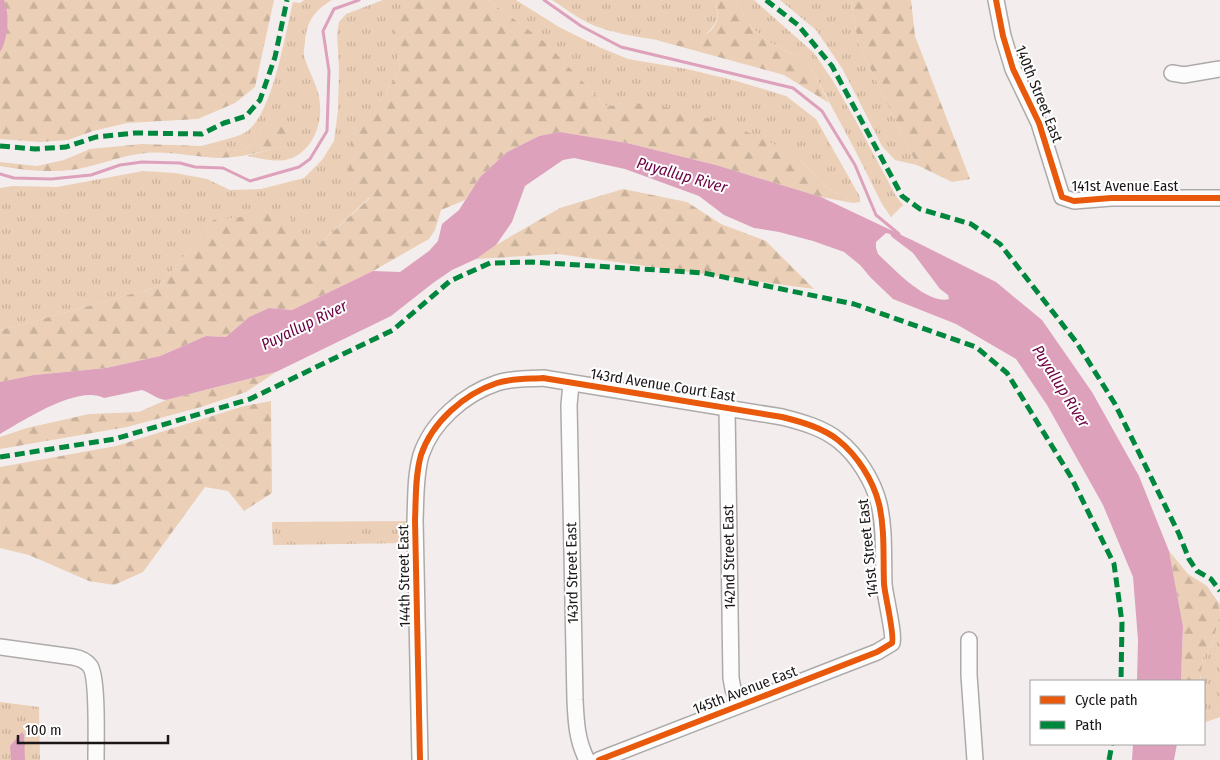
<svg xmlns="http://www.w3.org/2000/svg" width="1220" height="760" viewBox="0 0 1220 760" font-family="'Fira Sans Condensed',sans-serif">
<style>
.grass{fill:url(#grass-tufts)}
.forest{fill:url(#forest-firs)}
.pitch{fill:#ebcfb6}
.water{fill:#dea1bc;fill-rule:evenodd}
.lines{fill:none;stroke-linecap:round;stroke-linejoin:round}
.stream{stroke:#dea1bc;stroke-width:3}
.minor-casing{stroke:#aeaaa9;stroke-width:18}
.minor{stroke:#fdfcfc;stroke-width:15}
.quiet{stroke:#00873e;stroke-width:5;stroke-dasharray:10 5;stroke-linecap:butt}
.cycleway-casing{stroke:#fff;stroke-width:9}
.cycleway{stroke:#e8590c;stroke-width:6}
.labels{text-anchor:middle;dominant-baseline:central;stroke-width:4;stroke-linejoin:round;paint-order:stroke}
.street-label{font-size:15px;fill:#1b1717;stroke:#fff}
.water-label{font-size:16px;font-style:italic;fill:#6c0243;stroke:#fff}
</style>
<defs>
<pattern id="grass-tufts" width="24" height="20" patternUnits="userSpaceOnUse" patternTransform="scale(1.25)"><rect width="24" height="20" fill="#ebcfb6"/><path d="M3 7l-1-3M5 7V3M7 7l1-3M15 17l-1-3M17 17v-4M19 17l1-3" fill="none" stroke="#c9b19c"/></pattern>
<pattern id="forest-firs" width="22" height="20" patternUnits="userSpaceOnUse" patternTransform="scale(1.25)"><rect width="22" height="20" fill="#ebcfb6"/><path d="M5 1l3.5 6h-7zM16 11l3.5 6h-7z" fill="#c9b19c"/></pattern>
</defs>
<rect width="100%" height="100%" fill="#f3eeed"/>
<g class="grass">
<path d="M 304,0 L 332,0 C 314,10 306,23 305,43 C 304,48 303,54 305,59 C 310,75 320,89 320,106 C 322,128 309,156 285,160 C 272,162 260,158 247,156 L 282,146 L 261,132 L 252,145 L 240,151 L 202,146 C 214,142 236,138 246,132 C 273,114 285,34 293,2 L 300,3 Z"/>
<polygon points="383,0 428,0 408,3 394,28 400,70 379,102 370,197 314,249 213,220 160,286 21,325 0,330 0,188 12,186 57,187 143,171 175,173 207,179 230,190 261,189 304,178 322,160 334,141 338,110 339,69 337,33 339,22 346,14"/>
<polygon points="488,0 516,0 559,27 599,47 628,59 687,69 733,80 786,96 816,119 860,197 860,202 853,203 825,186 795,154 622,103 607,107 545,42"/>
<path d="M 552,0 L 718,0 C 714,8 721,17 714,25 C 711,29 707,34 703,36 C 684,48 620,35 598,27 C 583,22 566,9 552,0 Z"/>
<polygon points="735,0 754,0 814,53 833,81 857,123 896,196 903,205 891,217 882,204 856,152 811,68 797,56 769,42 751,27"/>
<polygon points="780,0 851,0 858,43 917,165 895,160 882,146 842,68 816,30"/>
<polygon points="411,521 411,543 273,545 272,522"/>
<polygon points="1216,599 1220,604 1220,717 1206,722 1204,715 1204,681 1200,681 1203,658 1213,642 1220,612"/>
<polygon points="0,702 39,707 40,760 0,760"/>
</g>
<g class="forest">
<polygon points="4,0 274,0 255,87 235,103 198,119 127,123 93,131 68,140 40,142 0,139 0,52 7,27"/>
<polygon points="428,0 488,0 545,42 607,107 622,103 652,104 732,125 795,154 825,186 853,203 821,197 716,165 627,143 560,132 539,136 507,152 480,177 465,200 441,210 435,230 429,239 373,271 292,310 269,308 249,317 226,337 206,336 160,356 106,368 34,375 0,382 0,330 21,325 160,286 213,220 286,212 314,249 370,198 348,176 353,134 379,102 400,70 393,28 408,2"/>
<path d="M 718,0 L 735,0 L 751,27 L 769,42 L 797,56 L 811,68 L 829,103 L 784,75 L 649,38 C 671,40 704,47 716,23 C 720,15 715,8 718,0 Z"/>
<polygon points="851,0 911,0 915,36 970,179 952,182 917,165 858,43"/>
<path d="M 279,117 C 295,122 288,136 282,146 C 261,152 241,158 218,158 C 195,157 170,151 146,153 C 125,155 107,162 87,167 C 59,174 28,171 0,166 L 0,162 L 37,166 L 64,160 L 90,149 L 142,144 L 202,146 L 240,151 L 252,145 L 261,132 Z"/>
<polygon points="623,189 687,202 721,224 766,241 814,289 558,254 476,259 496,245 560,208"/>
<polygon points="276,372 246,392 201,407 127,427 0,449 0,437 27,428 89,414 139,412 166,400"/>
<polygon points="271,401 272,493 244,511 228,491 205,487 143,572 114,585 89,581 29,555 0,548 0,467 116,446 244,406"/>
<polygon points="1169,551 1188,574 1207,586 1216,599 1220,612 1213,642 1203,658 1200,681 1181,681 1183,626"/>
</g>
<g class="pitch">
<rect x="285" y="526" width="36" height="15"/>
<polygon points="325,528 349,528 349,538 325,539"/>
</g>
<g class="water">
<path d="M 0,0 L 4,0 C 10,15 8,39 0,52 Z"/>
<path d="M 560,132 L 627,143 L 716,165 L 821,197 L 914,241 L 996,282 L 1042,320 L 1092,392 L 1139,476 L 1169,551 L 1183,626 L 1181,681 L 1137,681 L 1138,640 L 1133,577 L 1103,505 L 1047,405 L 1016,359 L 956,324 L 893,299 L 871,278 L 860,265 L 844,252 L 813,241 L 779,232 L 754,228 L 724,215 L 699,196 L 625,169 L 574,158 L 563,160 L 525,186 L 512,222 L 496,245 L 476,259 L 452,270 L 433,283 L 391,316 L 276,372 L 166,400 C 156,399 151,393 142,390 L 104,398 C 79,384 22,421 0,434 L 0,382 L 34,375 L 106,368 L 160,356 L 206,336 L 226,337 L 249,317 L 269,308 L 292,310 L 373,271 L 400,272 L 429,251 L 438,241 L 442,224 L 459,210 L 480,177 L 507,152 L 539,136 ZM 886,233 L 890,234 L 892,237 L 913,253 L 940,289 L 948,295 L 949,299 C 927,305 893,268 878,254 L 876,248 L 876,242 Z"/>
<polygon points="22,732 24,735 25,760 11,760 10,746"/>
<polygon points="1133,744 1177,744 1174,760 1132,760"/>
</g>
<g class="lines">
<g class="stream">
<polyline points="544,0 581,26 621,47 793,88 822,111 855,165 876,215 899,234"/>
<polyline points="0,174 14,178 51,179 91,175 120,165 142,162 180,163 195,167 223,168 250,181 299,167 310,159 327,131 329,71 323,31 334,9 359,0"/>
</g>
<g class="minor-casing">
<g id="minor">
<polyline points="996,0 1003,36 1013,69 1039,123 1062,197 1074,201 1111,198 1220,198"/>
<polyline points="1172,73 1184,75 1220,69"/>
<path d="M 571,384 L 569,405 L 575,700 C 576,722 577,741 587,760"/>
<polyline points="727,407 731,678 733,689 740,704"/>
<polyline points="969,640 969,675 975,760"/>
<path d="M 0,647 L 73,657 C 79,658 86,661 90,666 C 98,677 96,742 96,760"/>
<path d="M 420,760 L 415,520 C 416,499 415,476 421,455 C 432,422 464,394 497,383 C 512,378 528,379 543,378 L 782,417 C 802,422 823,428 838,440 C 857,455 873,480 879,504 C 885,529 883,557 884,584 C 885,596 895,636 892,643 L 877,652 L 599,760"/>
</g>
</g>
<use href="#minor" class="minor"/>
<g class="quiet">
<polyline points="766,0 798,25 832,66 902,196 920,209 971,224 1000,244 1077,343 1115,404 1179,534 1189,559 1197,571 1211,579 1220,591"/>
<polyline points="0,146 35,149 66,147 96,137 135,133 202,134 224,123 246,116 260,100 275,57 287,0"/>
<polyline points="0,457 115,439 250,399 393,330 450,281 490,263 532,262 704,273 854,304 976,347 1007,373 1071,477 1114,564 1122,622 1121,681"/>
<polyline points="1109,760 1112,744"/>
</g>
<g class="cycleway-casing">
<g id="cycleway">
<polyline points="996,0 1003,36 1013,69 1039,123 1062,197 1074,201 1111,198 1220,198"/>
<path d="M 420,760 L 415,520 C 416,499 415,476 421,455 C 432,422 464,394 497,383 C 512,378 528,379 543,378 L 782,417 C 802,422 823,428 838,440 C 857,455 873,480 879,504 C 885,529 883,557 884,584 C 885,596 895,636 892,643 L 877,652 L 599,760"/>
</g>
</g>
<use href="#cycleway" class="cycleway"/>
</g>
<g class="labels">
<g class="street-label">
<text transform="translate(1039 94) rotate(68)">140th Street East</text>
<text x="1125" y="186">141st Avenue East</text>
<text transform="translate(663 385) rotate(9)">143rd Avenue Court East</text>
<text transform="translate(868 548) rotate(-96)">141st Street East</text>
<text transform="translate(729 557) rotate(-91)">142nd Street East</text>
<text transform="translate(572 573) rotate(-91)">143rd Street East</text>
<text transform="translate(404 576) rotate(-91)">144th Street East</text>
<text transform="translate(745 690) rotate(-21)">145th Avenue East</text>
</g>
<g class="water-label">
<text transform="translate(682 175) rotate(16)">Puyallup River</text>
<text transform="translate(304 325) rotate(-26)">Puyallup River</text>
<text transform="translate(1061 386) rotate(58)">Puyallup River</text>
</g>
</g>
<rect x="1030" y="680" width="175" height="65" fill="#ffffff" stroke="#a4a2a2"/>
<rect x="1040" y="696" width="25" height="8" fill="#e8590c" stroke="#a4a2a2"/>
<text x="1075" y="705" font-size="15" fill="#1b1717">Cycle path</text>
<rect x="1040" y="721" width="25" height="8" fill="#00873e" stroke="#a4a2a2"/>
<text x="1075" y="730" font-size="15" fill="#1b1717">Path</text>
<path d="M18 735v8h150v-8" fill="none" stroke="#1b1717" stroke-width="2.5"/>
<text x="25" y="735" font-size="15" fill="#1b1717" stroke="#ffffff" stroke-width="4" paint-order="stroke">100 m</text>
</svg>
